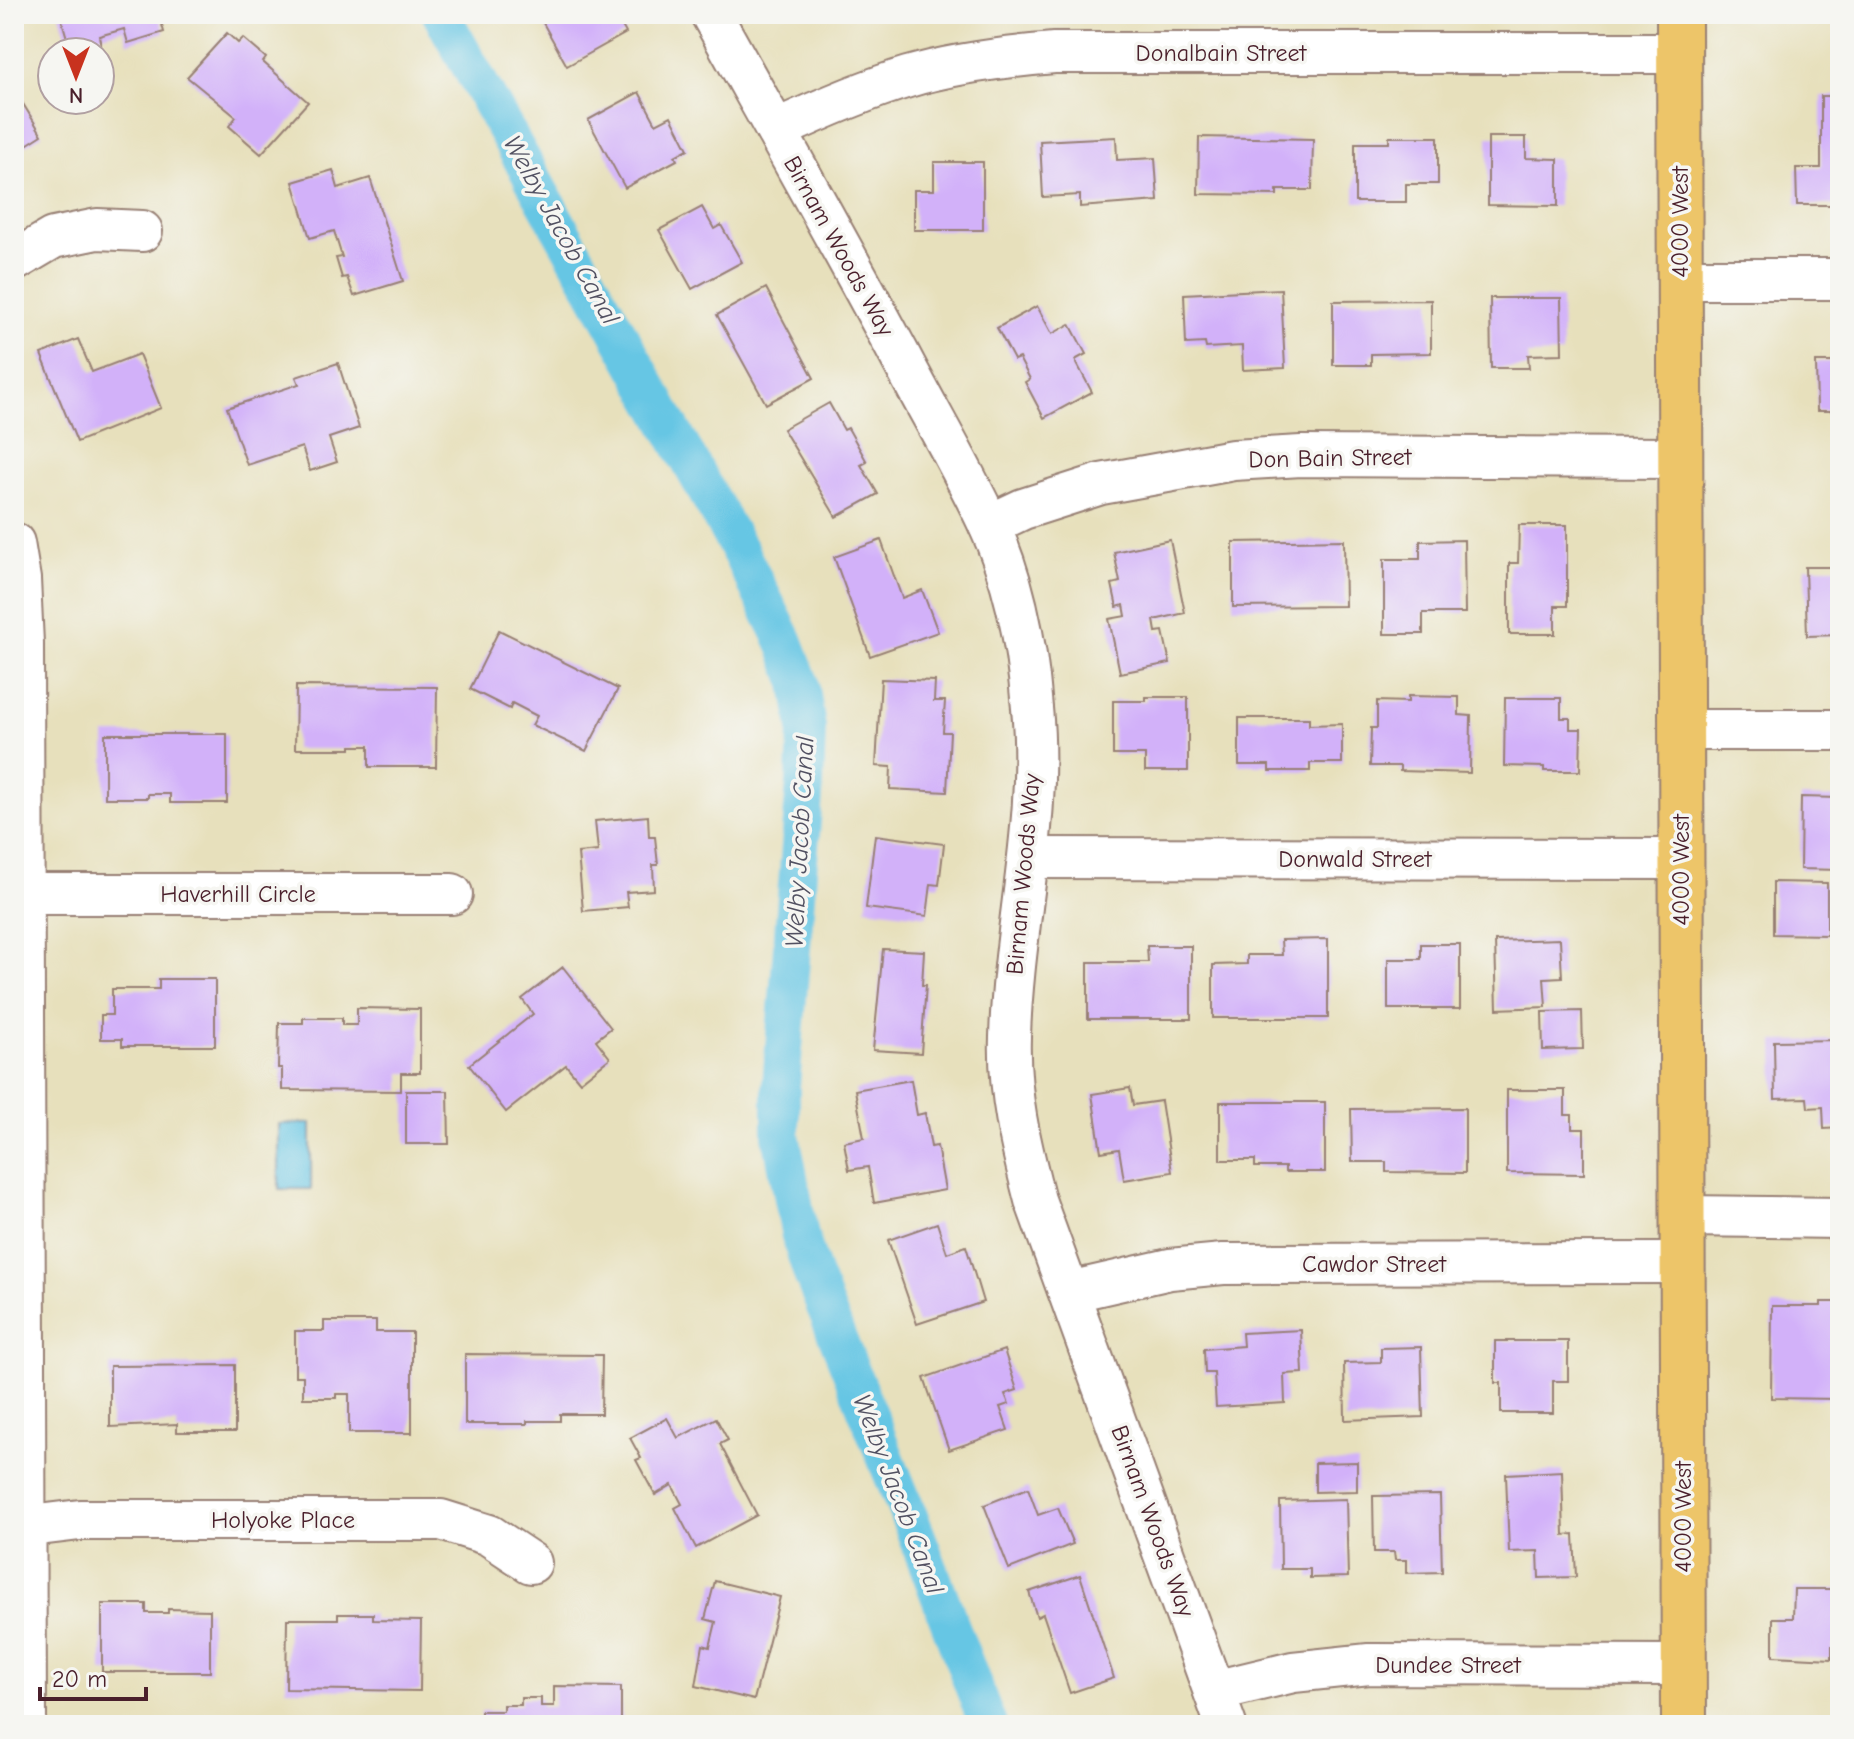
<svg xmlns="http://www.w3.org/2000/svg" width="1854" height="1739" viewBox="0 0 1854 1739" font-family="'Comic Neue',sans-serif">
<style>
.water{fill:#66c6e4;stroke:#587288;stroke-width:2}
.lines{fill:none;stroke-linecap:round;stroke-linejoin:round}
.canal{stroke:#66c6e4;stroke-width:38}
.building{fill:#d2b1f9}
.minor-casing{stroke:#988074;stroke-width:44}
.major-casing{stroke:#988074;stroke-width:48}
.minor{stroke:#fff;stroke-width:40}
.major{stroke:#edc569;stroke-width:44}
.labels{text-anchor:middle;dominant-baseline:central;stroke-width:7;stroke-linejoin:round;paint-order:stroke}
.street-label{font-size:24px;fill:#4a1f2b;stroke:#f6f6f2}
.water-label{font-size:26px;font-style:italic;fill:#525162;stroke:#f6f6f2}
</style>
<rect width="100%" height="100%" fill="#f6f6f2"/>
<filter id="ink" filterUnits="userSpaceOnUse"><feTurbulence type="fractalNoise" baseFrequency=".0125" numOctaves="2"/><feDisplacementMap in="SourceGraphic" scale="16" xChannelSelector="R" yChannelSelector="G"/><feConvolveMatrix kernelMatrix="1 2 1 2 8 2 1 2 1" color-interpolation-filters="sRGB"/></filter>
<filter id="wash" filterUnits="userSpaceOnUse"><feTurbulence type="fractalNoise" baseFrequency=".006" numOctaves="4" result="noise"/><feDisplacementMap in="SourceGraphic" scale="32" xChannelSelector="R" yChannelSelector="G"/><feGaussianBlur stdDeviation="1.8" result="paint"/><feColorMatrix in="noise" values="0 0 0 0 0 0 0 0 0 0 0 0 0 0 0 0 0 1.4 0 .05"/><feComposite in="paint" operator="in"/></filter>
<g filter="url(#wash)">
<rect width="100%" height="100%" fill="#e7e0bc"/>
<polygon class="water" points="311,1123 311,1189 279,1189 279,1124"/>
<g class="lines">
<polyline class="canal" points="441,14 740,552 784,640 800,683 807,728 805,783 781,1086 781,1135 800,1236 812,1274 916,1534 988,1725"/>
</g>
<g id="blocks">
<g class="building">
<polygon points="60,14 159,14 164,32 128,43 124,29 99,36 101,46 71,52"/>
<polygon points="538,14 615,14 626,33 567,66"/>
<polygon points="227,33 238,43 243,38 266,58 263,62 308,102 261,154 229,126 236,117 187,77"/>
<polygon points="14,89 42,135 14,153"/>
<polygon points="639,92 656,124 671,116 688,149 675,156 677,160 625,188 588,120"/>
<polygon points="1821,96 1840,96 1840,205 1797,205 1796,168 1821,168"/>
<polygon points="1116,137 1117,160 1155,158 1158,201 1080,207 1080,195 1043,197 1040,141"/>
<polygon points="1199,137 1313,139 1312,190 1277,190 1277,195 1198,194"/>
<polygon points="1389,137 1438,137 1438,184 1406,184 1406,202 1355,202 1355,143 1389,143"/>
<polygon points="1488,137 1526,137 1526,158 1558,159 1558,206 1488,205"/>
<polygon points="934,162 983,162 983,230 914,230 914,190 934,190"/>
<polygon points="333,170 338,188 370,178 403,281 354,296 347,277 342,278 336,258 342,257 334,231 310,238 293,182"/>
<polygon points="702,207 714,229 721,225 742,262 692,289 659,230"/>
<polygon points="766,288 814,378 766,404 717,315"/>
<polygon points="1281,289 1285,368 1243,370 1242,346 1206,348 1205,343 1186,344 1184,294"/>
<polygon points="1490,298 1561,298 1562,354 1528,355 1529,368 1491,368"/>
<polygon points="1431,300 1431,353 1371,354 1371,365 1333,365 1333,301"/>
<polygon points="1037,306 1052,334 1070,324 1086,354 1075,360 1092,392 1044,418 1025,382 1030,379 1019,358 1014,360 997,328"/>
<polygon points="78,339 92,372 139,354 161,408 77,442 41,354"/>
<polygon points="1816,362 1840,362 1840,411 1817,411"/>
<polygon points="338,363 359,428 329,438 337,462 310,471 302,447 247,465 227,408 299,384 296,377"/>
<polygon points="829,403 844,430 848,428 867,462 861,465 878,494 836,517 783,429"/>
<polygon points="1519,525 1567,525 1567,606 1555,606 1555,634 1509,634 1509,563 1518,563"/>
<polygon points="881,540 902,598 922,590 938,632 870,656 834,557"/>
<polygon points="1170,540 1185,613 1154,620 1156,632 1163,631 1170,663 1120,673 1109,619 1126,616 1124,605 1117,607 1112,584 1120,582 1114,552"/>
<polygon points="1344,540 1345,606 1233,607 1233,542"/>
<polygon points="1464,540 1465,613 1423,613 1423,634 1384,634 1384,559 1420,559 1420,541"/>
<polygon points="1805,567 1840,567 1840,635 1807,636"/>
<polygon points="499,630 618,689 586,751 532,725 537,716 512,703 510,709 470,689"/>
<polygon points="881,679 935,681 934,701 945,701 943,732 950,732 947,792 890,789 891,767 876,766"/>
<polygon points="296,686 437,687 436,767 369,767 369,746 351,746 351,749 295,749"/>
<polygon points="1408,696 1459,697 1459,715 1471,716 1470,773 1400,771 1400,766 1370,766 1371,728 1377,728 1377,701 1408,702"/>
<polygon points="1146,697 1188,697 1188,771 1145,771 1145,755 1113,755 1113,701 1146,701"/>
<polygon points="1505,698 1561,698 1561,718 1570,718 1570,729 1581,729 1580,771 1544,771 1544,767 1504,766"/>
<polygon points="1239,718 1309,718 1309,725 1342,724 1342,763 1310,763 1310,771 1269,771 1269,765 1239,765"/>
<polygon points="105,734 227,734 227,803 170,803 170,794 148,794 148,798 105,798"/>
<polygon points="1801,797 1840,798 1839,870 1800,869"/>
<polygon points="648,816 649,837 655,837 658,865 653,865 654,890 626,892 628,907 583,911 578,853 598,851 595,821"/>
<polygon points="875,835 944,844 939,885 931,884 927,916 866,908"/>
<polygon points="1773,882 1827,883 1827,935 1773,934"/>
<polygon points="1328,939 1328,1018 1213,1018 1213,965 1247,964 1247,955 1282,955 1281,940"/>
<polygon points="1560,939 1562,977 1544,978 1546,1007 1497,1009 1495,941"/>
<polygon points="1421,944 1460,944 1460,1009 1388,1009 1388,959 1421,959"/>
<polygon points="1147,946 1191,946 1191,1019 1088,1019 1088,962 1148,962"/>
<polygon points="883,949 924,951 922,985 926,985 921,1053 873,1050"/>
<polygon points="563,967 611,1028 596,1040 610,1058 580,1082 566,1065 506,1112 469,1065 533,1014 522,999"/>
<polygon points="159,979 215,979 215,1046 122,1046 122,1039 101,1039 101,1015 112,1015 112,989 159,989"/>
<polygon points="357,1008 420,1009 420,1073 401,1073 401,1091 282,1090 282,1068 278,1068 279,1023 303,1023 303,1018 342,1018 342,1025 357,1025"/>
<polygon points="1582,1011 1583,1049 1543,1050 1542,1012"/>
<polygon points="1840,1040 1840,1128 1824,1129 1823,1107 1808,1108 1807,1098 1775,1099 1774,1041"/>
<polygon points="911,1080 917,1115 925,1113 931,1147 937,1146 945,1190 874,1203 868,1167 849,1170 844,1142 864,1138 855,1090"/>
<polygon points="1130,1088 1133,1105 1161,1101 1172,1172 1124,1180 1119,1149 1101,1152 1092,1094"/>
<polygon points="1507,1090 1565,1090 1565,1115 1572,1115 1572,1129 1584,1129 1584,1174 1507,1173"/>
<polygon points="406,1091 448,1091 449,1144 406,1144"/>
<polygon points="1220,1102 1325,1102 1325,1172 1285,1172 1285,1167 1255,1167 1255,1160 1220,1160"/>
<polygon points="1465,1108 1465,1173 1386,1172 1386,1162 1352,1162 1351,1109"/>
<polygon points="937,1223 947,1253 966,1246 983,1302 917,1324 888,1240"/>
<polygon points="1821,1302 1840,1302 1840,1399 1771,1398 1772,1306 1821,1306"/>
<polygon points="324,1321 376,1321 376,1332 412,1332 412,1433 349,1433 349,1394 336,1394 336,1398 303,1398 303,1376 295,1376 295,1331 324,1331"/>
<polygon points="1301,1330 1303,1373 1284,1374 1285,1403 1216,1407 1214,1373 1205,1373 1204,1349 1243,1346 1242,1333"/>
<polygon points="1495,1341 1568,1341 1568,1381 1553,1381 1553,1413 1501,1413 1501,1383 1495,1383"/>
<polygon points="1421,1347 1423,1417 1345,1420 1344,1363 1381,1362 1381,1348"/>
<polygon points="1004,1350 1017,1390 1005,1394 1009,1404 1000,1407 1008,1430 949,1450 924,1378"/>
<polygon points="465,1354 602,1355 601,1414 560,1414 560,1421 527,1421 527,1424 465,1424"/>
<polygon points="235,1365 235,1432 177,1432 177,1424 110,1427 110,1366"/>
<polygon points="667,1418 678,1438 716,1418 728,1440 720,1444 757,1515 696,1548 675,1508 682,1504 672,1485 655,1495 636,1460 641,1458 630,1438"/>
<polygon points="1357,1462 1357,1491 1315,1492 1315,1463"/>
<polygon points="1562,1471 1564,1535 1574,1534 1576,1577 1539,1578 1538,1551 1509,1552 1506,1474"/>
<polygon points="1028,1488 1038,1515 1058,1508 1073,1544 1009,1569 984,1505"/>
<polygon points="1440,1495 1442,1572 1406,1573 1406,1560 1395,1560 1394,1552 1374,1552 1373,1496"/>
<polygon points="1346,1499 1348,1577 1310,1578 1310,1569 1281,1569 1280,1501"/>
<polygon points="1080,1575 1114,1678 1070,1693 1043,1614 1037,1617 1029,1592"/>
<polygon points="715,1581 780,1597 754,1700 696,1686 703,1645 710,1647 716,1622 705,1619"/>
<polygon points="1794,1589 1840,1589 1840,1646 1832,1646 1832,1659 1773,1656 1773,1618 1793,1618"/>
<polygon points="102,1604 146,1604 146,1613 168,1613 168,1609 210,1610 210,1672 102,1672"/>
<polygon points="338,1614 373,1614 373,1620 421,1621 420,1691 286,1689 287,1619 338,1619"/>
<polygon points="554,1686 621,1687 621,1725 481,1725 481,1711 503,1711 503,1705 521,1705 521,1698 541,1698 541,1706 554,1706"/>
</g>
</g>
</g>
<g filter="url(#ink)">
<use href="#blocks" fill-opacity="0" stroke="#988074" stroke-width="2"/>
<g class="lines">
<g class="minor-casing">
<g id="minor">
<path d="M 711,14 C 774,127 838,240 899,354 C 928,410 961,465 988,523 C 1015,580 1027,645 1032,708 C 1043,819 1013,927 1010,1037 C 1008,1093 1021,1146 1035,1200 L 1226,1725"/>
<path d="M 776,130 C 819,110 862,91 908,77 C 955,63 1005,57 1054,53 L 1679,53"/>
<polyline points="14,261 53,238 97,229 142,231"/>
<polyline points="1680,279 1840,279"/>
<polyline points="989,525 1023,509 1101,484 1233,460 1301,456 1680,458"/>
<polyline points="14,543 20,579 23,644 26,1725"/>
<polyline points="1681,730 1840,730"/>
<polyline points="1030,858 1681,859"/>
<polyline points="24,894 452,894"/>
<polyline points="1683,1216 1840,1218"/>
<polyline points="1069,1292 1170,1269 1223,1264 1683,1263"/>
<polyline points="14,1528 80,1520 441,1520 489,1535 531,1563"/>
<polyline points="1214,1691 1293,1672 1369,1664 1684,1665"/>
</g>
</g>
<g class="major-casing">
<polyline id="major" points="1679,14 1684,1725"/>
</g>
<use href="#minor" class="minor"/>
<use href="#major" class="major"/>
</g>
</g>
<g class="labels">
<g class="street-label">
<text x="1221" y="53">Donalbain Street</text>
<text transform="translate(1680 222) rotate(-90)">4000 West</text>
<text transform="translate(839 246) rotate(61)">Birnam Woods Way</text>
<text transform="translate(1330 458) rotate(-1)">Don Bain Street</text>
<text x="1355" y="859">Donwald Street</text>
<text transform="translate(1681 870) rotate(-90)">4000 West</text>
<text transform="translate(1023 874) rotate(-85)">Birnam Woods Way</text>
<text x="238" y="894">Haverhill Circle</text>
<text x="1374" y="1264">Cawdor Street</text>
<text transform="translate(1683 1517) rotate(-90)">4000 West</text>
<text x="283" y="1520">Holyoke Place</text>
<text transform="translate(1153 1521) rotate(70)">Birnam Woods Way</text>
<text x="1448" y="1665">Dundee Street</text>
</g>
<g class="water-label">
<text transform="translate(561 230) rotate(61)">Welby Jacob Canal</text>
<text transform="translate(800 842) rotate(-87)">Welby Jacob Canal</text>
<text transform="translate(898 1494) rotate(69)">Welby Jacob Canal</text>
</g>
</g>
<rect width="1854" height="1739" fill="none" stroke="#f6f6f2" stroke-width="48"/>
<g transform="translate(76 76) rotate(180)"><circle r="38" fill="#f6f6f2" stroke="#b1a0a2" stroke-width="2"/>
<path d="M0-6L14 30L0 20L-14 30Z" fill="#c8321e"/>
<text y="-12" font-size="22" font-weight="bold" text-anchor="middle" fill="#4a1f2b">N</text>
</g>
<path d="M40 1687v12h106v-12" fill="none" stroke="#4a1f2b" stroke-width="4"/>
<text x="52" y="1687" font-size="24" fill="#4a1f2b" stroke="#f6f6f2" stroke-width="6" paint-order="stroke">20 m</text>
</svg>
